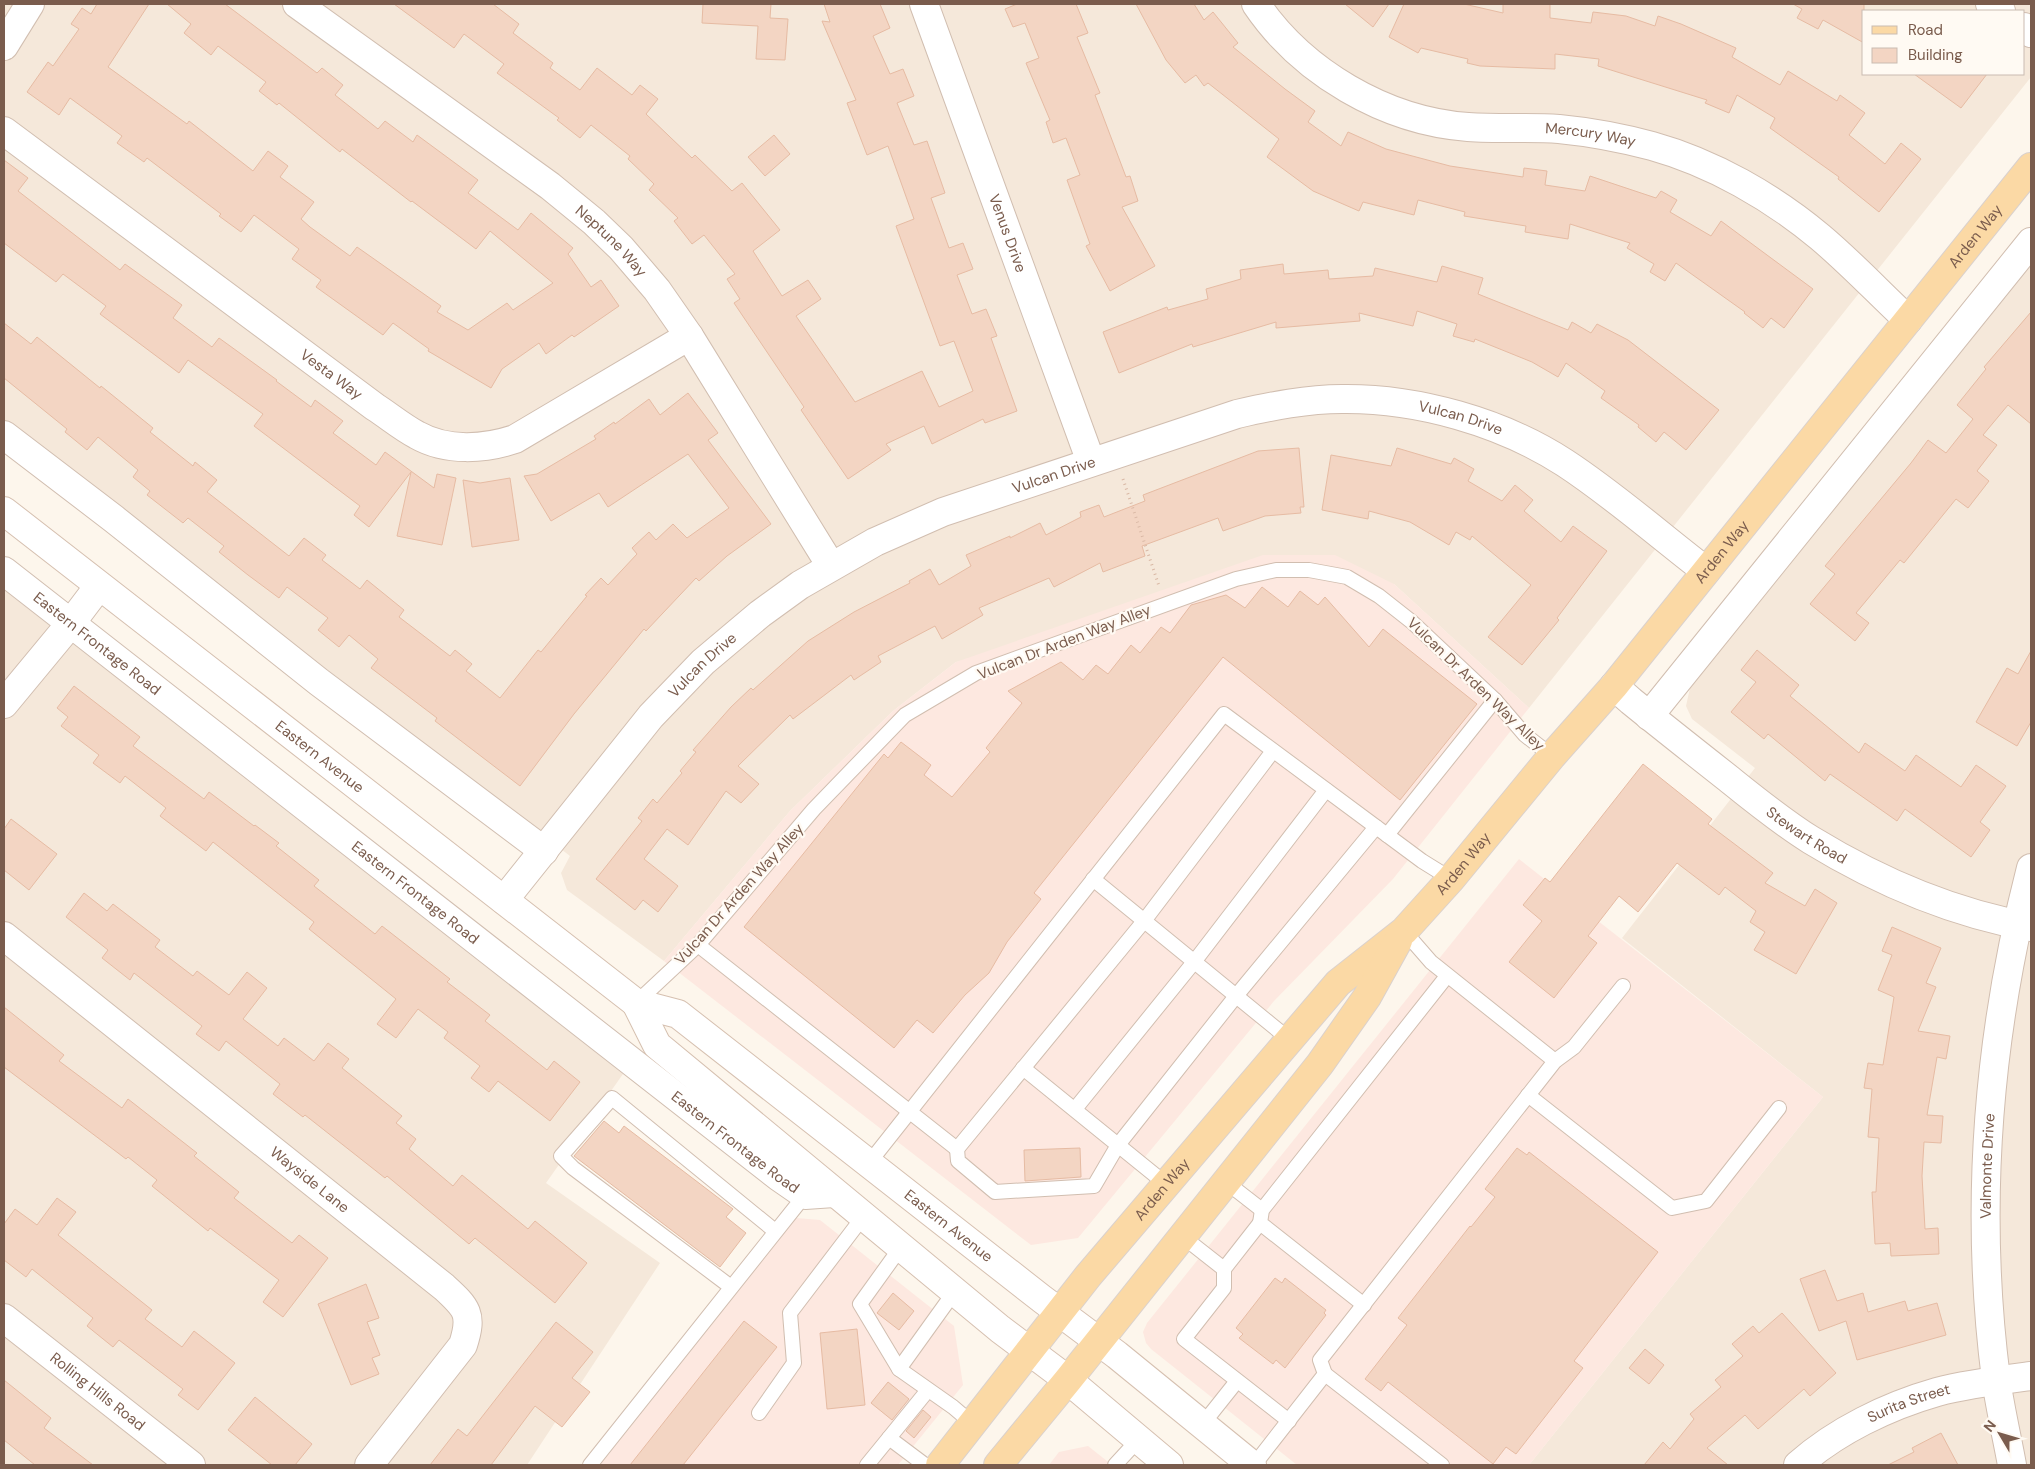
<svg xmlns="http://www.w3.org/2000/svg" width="2035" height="1469" viewBox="0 0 2035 1469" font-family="'DM Sans',sans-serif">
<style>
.residential{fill:#f5e8da;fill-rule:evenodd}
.commercial{fill:#fde8e0}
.building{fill:#f3d5c3;stroke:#e6bba3}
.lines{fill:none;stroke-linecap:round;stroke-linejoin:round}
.lane-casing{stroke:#d1beb0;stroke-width:16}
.street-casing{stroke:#d1beb0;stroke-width:30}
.secondary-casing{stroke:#d6c0b0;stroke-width:30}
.primary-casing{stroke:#dad1cd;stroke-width:30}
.path{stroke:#d9b8a5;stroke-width:3;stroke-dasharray:1 4;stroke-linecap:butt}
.lane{stroke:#fff;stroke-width:14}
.street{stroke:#fff;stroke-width:28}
.secondary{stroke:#fff;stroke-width:28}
.primary{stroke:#fbd9a5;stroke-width:28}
.labels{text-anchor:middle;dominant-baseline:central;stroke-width:4.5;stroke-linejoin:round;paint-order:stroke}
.street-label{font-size:15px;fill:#7a5c4d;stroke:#fffaf3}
</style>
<rect width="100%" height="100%" fill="#fdf6ec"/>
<g class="residential">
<path d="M 4,4 L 2031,4 L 2031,77 L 1529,708 L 1394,584 L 956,662 L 893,711 L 790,811 L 664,961 L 567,890 L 561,873 L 570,856 L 4,421 ZM 1864,11 L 2024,11 L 2024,74 L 1864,74 Z"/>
<polygon points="2031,266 2031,1465 1529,1465 1823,1097 1622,938 1755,768 1692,719 1686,706 1690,688"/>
<polygon points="4,590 623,1074 546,1183 660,1263 527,1465 4,1465"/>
</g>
<g class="commercial">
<polygon points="1263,555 1335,555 1394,584 1529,708 1393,879 1274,1001 1078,1238 1031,1245 664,961 790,811 893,711 956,662"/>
<polygon points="1519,859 1823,1097 1529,1465 1297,1465 1151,1349 1146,1343 1143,1332 1147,1323"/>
<polygon points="796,1218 820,1220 954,1326 963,1385 898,1465 600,1465"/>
<polygon points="1088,1446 1112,1465 1049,1465 1059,1452"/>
</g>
<g class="building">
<polygon points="97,4 149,4 108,67 187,124 189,121 253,171 268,151 288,166 280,177 314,202 301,219 310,227 350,256 357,247 441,306 437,312 468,330 507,303 513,310 553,283 490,231 476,249 412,201 411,202 342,149 340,152 279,103 277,105 259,91 266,82 218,46 211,55 184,33 191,24 167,4 225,4 317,73 322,68 343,85 335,95 378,129 385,121 413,142 417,135 478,180 468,193 518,230 531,213 573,248 568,254 591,287 601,280 619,306 574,337 572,335 546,354 539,343 502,369 491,388 428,351 429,349 393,323 383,335 316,287 321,280 292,259 299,249 254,215 241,232 219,216 221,214 147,158 144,162 117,143 122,136 70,98 59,115 27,92 48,62 53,66 79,29 71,24 82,8 91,14"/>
<polygon points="394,4 493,4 519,24 513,33 553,63 550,68 580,90 597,68 632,95 640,85 658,99 646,114 692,158 695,155 732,191 742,183 780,230 753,251 782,296 808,280 821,299 796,316 855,402 922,371 939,407 973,391 954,341 940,346 896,226 914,219 888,146 867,155 847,103 856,100 822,21 830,22 824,4 880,4 890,28 873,36 890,74 903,69 914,96 897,103 914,145 927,141 945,193 931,198 949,248 963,243 973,269 957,275 972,314 986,309 997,336 991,338 1017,411 985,423 983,419 932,444 924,426 886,444 891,450 848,479 801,410 804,407 734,303 740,299 727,279 735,274 704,235 692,244 674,221 678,218 649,190 654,184 628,159 630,156 591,125 580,138 557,120 559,118 497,73 504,64 464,34 454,48"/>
<polygon points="703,4 771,4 770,18 788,19 785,60 756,59 758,26 702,23"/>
<polygon points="1017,4 1076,4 1088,33 1077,37 1100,93 1095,95 1126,177 1130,176 1138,201 1122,207 1155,266 1110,291 1086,246 1090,244 1067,180 1080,175 1066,138 1053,143 1046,122 1050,120 1026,63 1039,58 1025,23 1013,27 1005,9"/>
<polygon points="1136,4 1194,4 1204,20 1213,12 1238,43 1233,47 1285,89 1315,111 1308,122 1341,146 1348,132 1386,149 1450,166 1523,177 1524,168 1547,171 1545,185 1585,191 1590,176 1656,198 1661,191 1677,200 1670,212 1711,236 1721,221 1813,289 1784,328 1771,318 1763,328 1744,313 1745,312 1676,263 1665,281 1650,272 1654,264 1627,248 1630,243 1570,224 1568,239 1525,232 1526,226 1464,216 1465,212 1418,200 1414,215 1363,202 1359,211 1313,191 1267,157 1279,139 1208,83 1204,86 1196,75 1185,83 1166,60"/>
<polygon points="1345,4 1389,4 1373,27"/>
<polygon points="1404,4 1464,4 1503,13 1503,4 1550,4 1550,18 1591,23 1593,12 1626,16 1655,26 1658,16 1681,24 1736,48 1732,57 1780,85 1788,71 1837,101 1840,95 1865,113 1849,135 1885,164 1901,143 1921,159 1879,212 1838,179 1839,177 1770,128 1775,118 1737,95 1729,113 1705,103 1707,100 1598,66 1599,59 1555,54 1555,69 1480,66 1467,63 1468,59 1421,48 1418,53 1389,37"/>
<polygon points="1793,4 1864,4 1864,43 1823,20 1818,29 1797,18 1802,9"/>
<polygon points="1914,74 1987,74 1961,108"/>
<polygon points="774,135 790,154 765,176 748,157"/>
<polygon points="4,160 28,178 18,191 120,270 125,264 182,305 173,318 212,347 219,338 277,380 276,381 311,407 315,400 343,421 333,433 376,465 385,452 434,488 437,474 456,478 442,545 397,536 411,472 369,527 354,515 360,506 254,426 263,414 188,360 179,373 100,314 106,306 63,274 56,282 4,243"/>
<polygon points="1283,264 1284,274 1328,270 1329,279 1373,276 1375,268 1437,282 1442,266 1483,278 1478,294 1568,330 1572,322 1591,333 1597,324 1628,340 1719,410 1686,450 1664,432 1656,442 1638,427 1639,425 1601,398 1605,391 1566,363 1558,377 1532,362 1475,339 1474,342 1453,336 1457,324 1417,311 1413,326 1359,313 1360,321 1276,328 1276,322 1193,347 1192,344 1119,373 1103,332 1167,307 1168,310 1208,299 1206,289 1241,279 1240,270"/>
<polygon points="2031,312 2031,424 2008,405 1983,435 1997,445 1977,471 1989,481 1968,508 1956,499 1904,563 1900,560 1856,613 1869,623 1855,641 1810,604 1835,574 1825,566 1911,463 1928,440 1946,453 1973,419 1957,405 1986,369 1984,367"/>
<polygon points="4,323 31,344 37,337 100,388 101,386 153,428 150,432 193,466 195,462 217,480 207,492 289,556 304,538 326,555 322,560 360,589 367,580 404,610 399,617 450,656 455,650 472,664 466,671 500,698 538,650 541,652 587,596 585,595 601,578 608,585 637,554 632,548 649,532 656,540 673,524 687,538 729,508 688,454 608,507 599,493 551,521 524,476 537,474 596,439 594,436 614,422 615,424 649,399 660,415 688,393 718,433 708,440 771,524 727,556 699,581 696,578 646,631 644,629 574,714 520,786 435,721 437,718 371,668 378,659 349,635 339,647 318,630 328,618 287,587 279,598 248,575 219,552 224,546 188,518 183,523 147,495 150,491 133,477 138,470 98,437 87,450 65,432 67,429 4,378"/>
<polygon points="1299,448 1304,507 1300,507 1301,513 1265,516 1223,531 1218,518 1142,546 1145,556 1103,572 1100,563 1054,587 1049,578 979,608 983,615 942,639 935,626 878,656 881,662 854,680 851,675 793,719 790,715 738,766 759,784 741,803 726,791 688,845 667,829 644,859 678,886 658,912 643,900 635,910 596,879 642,821 638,818 653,799 657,803 682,773 680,771 696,752 693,750 731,707 751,688 753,690 808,641 854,612 910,583 909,581 930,569 939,585 971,566 966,555 1010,536 1010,538 1040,523 1046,535 1081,517 1080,512 1099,505 1104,517 1145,501 1143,495 1258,451"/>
<polygon points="1397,448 1451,464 1454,458 1474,469 1468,481 1502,501 1515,485 1533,500 1524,511 1561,542 1573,526 1607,551 1557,618 1559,620 1522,665 1488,637 1531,585 1472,536 1470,540 1456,532 1449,545 1410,522 1369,511 1368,519 1322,510 1331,455 1391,466"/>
<polygon points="510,478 519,540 472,547 463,480 480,483"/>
<polygon points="1262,587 1288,607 1300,591 1318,605 1325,597 1369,647 1383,629 1477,704 1400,800 1223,657 1034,893 1041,899 1007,942 989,973 965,995 933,1033 917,1020 894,1048 744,927 884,754 888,758 901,742 931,765 924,775 952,797 990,752 986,748 1022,703 1008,691 1061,662 1083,680 1096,665 1108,674 1131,645 1140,653 1161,627 1170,633 1191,605 1226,595 1245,608"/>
<polygon points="1757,650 1799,685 1790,696 1859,753 1865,743 1905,771 1916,755 1961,787 1976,765 2006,786 1980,822 1990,830 1971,857 1905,809 1897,821 1830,774 1825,781 1768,734 1764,739 1731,712 1756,682 1741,670"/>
<polygon points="2031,651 2031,722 2017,746 1976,722 2007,668 2018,674"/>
<polygon points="74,686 140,737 133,746 204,799 209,792 254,826 255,825 279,843 276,846 319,880 314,886 375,934 382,926 450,979 447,982 490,1015 485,1021 547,1070 554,1061 580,1082 550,1121 498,1081 489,1092 471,1078 480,1066 444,1038 448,1032 418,1009 396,1038 377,1024 396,999 309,929 314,922 213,842 206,851 160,816 166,808 125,776 120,783 93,763 99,755 61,726 68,717 57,708"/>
<polygon points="1643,764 1712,819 1708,824 1773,873 1765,883 1805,906 1815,889 1837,903 1796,974 1754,950 1765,932 1750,922 1756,911 1725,887 1719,895 1677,863 1638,912 1619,896 1588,936 1597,943 1554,998 1509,962 1542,921 1523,905 1545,878 1550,882"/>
<polygon points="11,819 57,854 29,890 4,870 4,829"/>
<polygon points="84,893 107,911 113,904 160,940 155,947 193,976 197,971 229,995 247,972 267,988 243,1019 278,1046 284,1038 314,1061 328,1043 349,1059 342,1068 402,1116 396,1123 416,1139 409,1149 453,1186 462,1175 528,1229 535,1221 587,1263 555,1303 475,1238 469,1244 387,1176 385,1178 305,1115 303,1117 273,1094 280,1084 226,1041 219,1051 196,1034 202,1026 134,973 130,980 102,958 108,950 66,917"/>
<polygon points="1892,927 1941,948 1926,983 1936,987 1918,1031 1950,1036 1946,1059 1937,1057 1927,1115 1943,1116 1941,1143 1924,1142 1922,1176 1925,1229 1938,1228 1939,1254 1891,1256 1890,1243 1875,1244 1872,1192 1876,1192 1879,1138 1868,1137 1872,1089 1864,1088 1868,1063 1883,1065 1894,997 1878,990 1892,955 1882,951"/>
<polygon points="4,1007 64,1055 59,1061 122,1108 128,1099 197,1153 194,1156 239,1192 234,1198 292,1243 299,1235 328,1258 283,1317 263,1302 279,1280 210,1228 208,1231 152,1186 157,1180 128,1157 126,1159 4,1067"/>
<polygon points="604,1121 619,1133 624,1126 733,1209 726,1217 746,1233 720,1267 574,1156"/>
<polygon points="1080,1148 1081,1177 1025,1181 1024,1150"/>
<polygon points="1517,1148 1527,1155 1529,1152 1658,1252 1574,1361 1583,1368 1516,1454 1506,1447 1493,1464 1388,1382 1381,1391 1365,1379 1407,1325 1398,1318 1470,1226 1471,1227 1495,1197 1485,1189"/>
<polygon points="57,1198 76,1212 58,1235 152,1310 145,1319 182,1347 194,1331 235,1363 198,1410 178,1395 183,1389 119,1340 113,1347 87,1326 93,1318 32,1269 26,1277 4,1260 4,1224 15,1209 37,1225"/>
<polygon points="1825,1270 1837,1301 1863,1293 1868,1312 1905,1301 1908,1311 1937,1303 1946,1335 1857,1360 1846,1321 1819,1331 1800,1279"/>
<polygon points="1275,1278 1282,1283 1285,1278 1326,1310 1324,1313 1326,1315 1285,1368 1276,1360 1273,1364 1239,1338 1243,1334 1236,1328"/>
<polygon points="366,1284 379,1318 367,1322 380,1355 372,1358 379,1374 351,1385 318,1304"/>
<polygon points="893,1293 914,1311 899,1330 877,1313"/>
<polygon points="1782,1313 1836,1373 1810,1396 1804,1389 1758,1429 1745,1415 1707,1448 1728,1465 1644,1465 1663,1442 1670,1449 1694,1419 1690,1414 1721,1387 1715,1380 1743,1356 1732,1344 1753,1326 1759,1333"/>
<polygon points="744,1321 777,1347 683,1465 630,1465"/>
<polygon points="556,1322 593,1352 572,1378 590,1392 562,1427 535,1406 491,1465 430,1465 458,1429 467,1436"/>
<polygon points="857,1329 865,1405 827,1409 820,1333"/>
<polygon points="1645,1349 1664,1365 1649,1384 1629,1368"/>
<polygon points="4,1380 51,1418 44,1428 93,1465 35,1465 4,1440"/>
<polygon points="888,1382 909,1399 892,1420 871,1403"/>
<polygon points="255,1397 312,1444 295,1465 272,1465 228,1430"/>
<polygon points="923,1410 931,1417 914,1438 906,1431"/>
<polygon points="1941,1433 1958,1465 1888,1465 1914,1452 1912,1448"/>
</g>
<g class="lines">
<g class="lane-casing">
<g id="lane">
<polyline points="1387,835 1495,700"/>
<polyline points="1093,879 1290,1040"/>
<polyline points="1404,931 1431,962 1555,1061"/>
<polyline points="698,945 957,1149 1144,921 1273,751"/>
<polyline points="636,1003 698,945 814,809 905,715 976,673 1236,579 1276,570 1309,570 1347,577 1379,596 1412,622 1495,700 1525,735 1552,756"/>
<polyline points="1023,1068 1166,1184"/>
<polyline points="1528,1095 1672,1208 1706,1201 1779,1108"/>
<polyline points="1075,1109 1194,962 1326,790"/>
<polyline points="957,1149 958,1161 995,1192 1094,1186 1118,1145 1236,996 1376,827"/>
<polyline points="869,1163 1224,714 1422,861 1451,879"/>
<polyline points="1226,1182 1262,1210"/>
<polyline points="1182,1236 1224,1269 1260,1223"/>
<polyline points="901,1247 860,1304 899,1369 953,1407 973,1424"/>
<polyline points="1224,1269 1224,1288 1184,1339 1289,1421"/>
<polyline points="731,1287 573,1168 561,1156 612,1098 775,1231"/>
<polyline points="1364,1305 1260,1223 1262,1210 1447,976"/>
<polyline points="899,1369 955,1291"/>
<polyline points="1325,1374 1442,1465"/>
<polyline points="759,1413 794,1363 790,1313 863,1217"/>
<polyline points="1202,1425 1237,1381"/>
<polyline points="889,1438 928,1390"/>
<polyline points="590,1465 805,1195"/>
<polyline points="867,1465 889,1438 925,1465"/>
<polyline points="1115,1465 1138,1440"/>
<polyline points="1254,1465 1325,1374 1320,1360 1555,1061 1574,1047 1623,986"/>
</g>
</g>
<g class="street-casing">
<g id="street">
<path id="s1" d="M 297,4 L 550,186 L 594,222 L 621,248 L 657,290 L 689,336 L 831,566"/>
<path id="s2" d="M 924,4 L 1091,462"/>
<path id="s3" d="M 1256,4 C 1302,72 1385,121 1468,127 C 1498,129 1529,127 1559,129 C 1590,132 1622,138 1652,146 C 1713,163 1772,197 1820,237 C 1851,263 1879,293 1908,320"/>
<polyline points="1990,4 2001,11"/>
<polyline points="2024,27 2031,33"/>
<polyline points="4,46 30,4"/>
<path id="s4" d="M 4,131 L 375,407 C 389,416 402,427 417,435 C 447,452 485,449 515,439 L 689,336"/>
<polyline points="4,435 114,519 319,682 544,851"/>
<path id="s5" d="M 4,571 L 779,1177 L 805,1195 L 834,1193"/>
<path id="s6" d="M 1614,686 L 1631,701 C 1663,727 1696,753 1729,779 C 1755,800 1782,822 1811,840 C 1878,881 1953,913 2031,927"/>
<polyline points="4,704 71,623 99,586"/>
<polyline points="1649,716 2031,242"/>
<path id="s7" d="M 504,900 L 651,716 L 703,662 L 760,614 L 800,585 L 875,542 L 943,512 L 1237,414 C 1272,406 1307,399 1342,399 C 1417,398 1502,422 1565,463 C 1614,495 1659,535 1706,571"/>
<path id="s8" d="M 4,936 L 444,1287 C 467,1308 473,1314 463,1345 L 369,1465"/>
<path id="s9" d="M 4,1318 L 191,1465"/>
<path id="s10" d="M 1798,1465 C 1836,1431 1888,1406 1937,1392 C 1967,1384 2000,1380 2031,1376"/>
<path id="s11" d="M 2012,1465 C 2007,1437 2000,1408 1996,1379 C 1974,1208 1988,1035 2031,868"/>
</g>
</g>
<g class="secondary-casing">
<g id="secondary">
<path id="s12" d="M 4,511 L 636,1003 L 678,1014 L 1042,1299 L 1117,1355 L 1252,1465"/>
<polyline points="636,1003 657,1045 1000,1329 1068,1380 1169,1465"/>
</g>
</g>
<g class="primary-casing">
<g id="primary">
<path id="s13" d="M 940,1465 L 1088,1276 L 1338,983 L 1404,931 L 1451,879 L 1552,756 L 1614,686 L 2031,167"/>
<polyline points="998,1465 1068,1380 1320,1064 1367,997 1398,941"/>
</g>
</g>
<polyline class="path" points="1123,479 1159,586"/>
<use href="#lane" class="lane"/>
<use href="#street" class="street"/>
<use href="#secondary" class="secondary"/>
<use href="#primary" class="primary"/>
</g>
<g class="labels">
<g class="street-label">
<text stroke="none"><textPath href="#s3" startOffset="376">Mercury Way</textPath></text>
<text stroke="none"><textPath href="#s2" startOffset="244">Venus Drive</textPath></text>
<text stroke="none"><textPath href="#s13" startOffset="1609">Arden Way</textPath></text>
<text stroke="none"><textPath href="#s1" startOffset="394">Neptune Way</textPath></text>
<text stroke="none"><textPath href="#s4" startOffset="408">Vesta Way</textPath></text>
<text stroke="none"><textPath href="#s7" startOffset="1132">Vulcan Drive</textPath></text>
<text stroke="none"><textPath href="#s7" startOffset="712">Vulcan Drive</textPath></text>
<text stroke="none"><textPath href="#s13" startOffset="1204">Arden Way</textPath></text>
<text transform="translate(1064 642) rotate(-21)">Vulcan Dr Arden Way Alley</text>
<text stroke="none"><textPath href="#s5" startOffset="118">Eastern Frontage Road</textPath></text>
<text stroke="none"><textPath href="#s7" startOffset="308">Vulcan Drive</textPath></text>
<text transform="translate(1476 684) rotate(44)">Vulcan Dr Arden Way Alley</text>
<text stroke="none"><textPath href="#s12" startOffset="400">Eastern Avenue</textPath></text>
<text stroke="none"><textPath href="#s6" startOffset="244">Stewart Road</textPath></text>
<text stroke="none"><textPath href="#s13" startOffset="799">Arden Way</textPath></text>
<text stroke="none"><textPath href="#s5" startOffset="522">Eastern Frontage Road</textPath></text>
<text transform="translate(739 894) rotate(-48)">Vulcan Dr Arden Way Alley</text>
<text stroke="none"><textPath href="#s5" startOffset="928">Eastern Frontage Road</textPath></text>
<text stroke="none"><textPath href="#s11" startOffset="301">Valmonte Drive</textPath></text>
<text stroke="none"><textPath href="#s8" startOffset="391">Wayside Lane</textPath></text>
<text stroke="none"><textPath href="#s13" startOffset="354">Arden Way</textPath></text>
<text stroke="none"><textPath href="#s12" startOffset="1188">Eastern Avenue</textPath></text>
<text stroke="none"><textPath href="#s9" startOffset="119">Rolling Hills Road</textPath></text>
<text stroke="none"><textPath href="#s10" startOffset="128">Surita Street</textPath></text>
</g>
</g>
<rect width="2035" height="1469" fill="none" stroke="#7a5c4d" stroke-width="10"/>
<rect x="1862" y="10" width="162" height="65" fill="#fffaf3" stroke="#cabbb1"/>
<rect x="1872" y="26" width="25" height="8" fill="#fbd9a5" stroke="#cabbb1"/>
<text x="1908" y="35" font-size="15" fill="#7a5c4d">Road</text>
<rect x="1872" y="48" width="25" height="15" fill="#f3d5c3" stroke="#cabbb1"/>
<text x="1908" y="60" font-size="15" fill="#7a5c4d">Building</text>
<g transform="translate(2000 1434) rotate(308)" stroke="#fffaf3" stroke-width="4" paint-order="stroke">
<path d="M0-4L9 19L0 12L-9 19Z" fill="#7a5c4d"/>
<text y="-8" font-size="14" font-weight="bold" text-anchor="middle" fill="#7a5c4d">N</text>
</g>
</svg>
